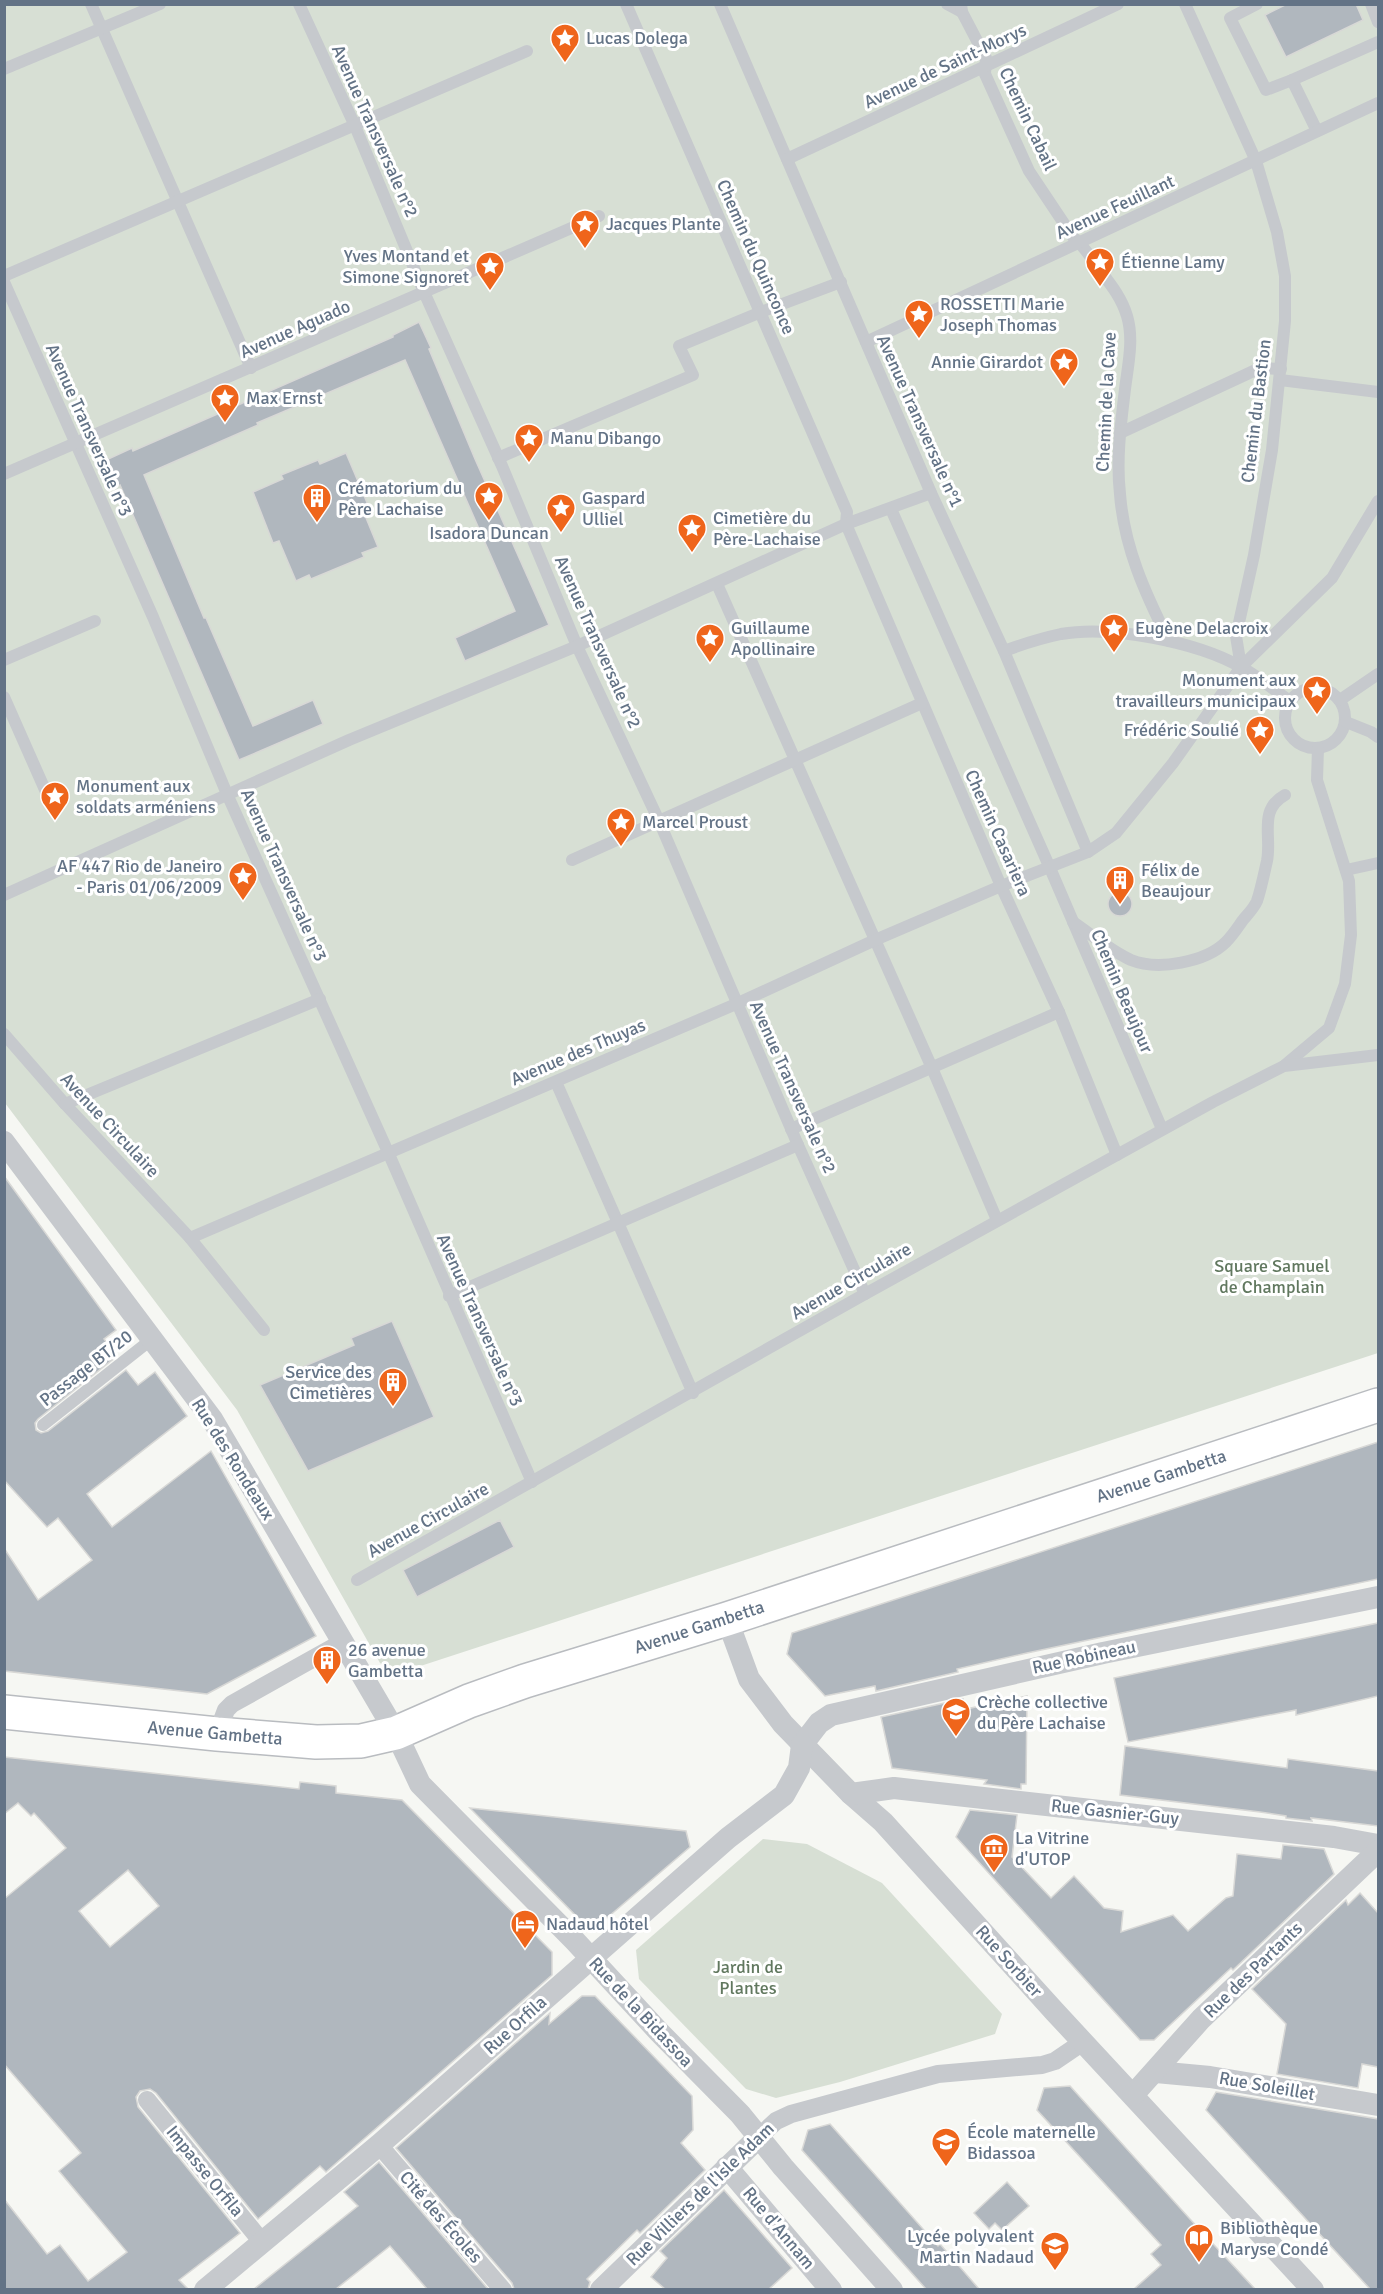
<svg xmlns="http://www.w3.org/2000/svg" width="1383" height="2294" viewBox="0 0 1383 2294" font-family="Signika,sans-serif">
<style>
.green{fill:#d7dfd4}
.building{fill:#b0b7be;stroke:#d8d8d6;stroke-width:1.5;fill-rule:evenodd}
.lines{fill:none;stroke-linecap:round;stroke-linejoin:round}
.primary-casing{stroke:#b9bcc0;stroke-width:36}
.service{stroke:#c6c9cd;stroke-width:12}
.pedestrian{stroke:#c6c9cd;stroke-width:18}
.minor{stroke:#c6c9cd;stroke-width:22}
.primary{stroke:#fff;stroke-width:33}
.labels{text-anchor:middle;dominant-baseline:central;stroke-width:6;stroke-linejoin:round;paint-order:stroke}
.poi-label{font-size:18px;fill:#637386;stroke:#fff;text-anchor:start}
.street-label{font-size:18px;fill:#637386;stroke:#fff}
.park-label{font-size:18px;fill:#61785f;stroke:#fff}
</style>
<rect width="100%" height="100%" fill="#f6f7f3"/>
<g class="green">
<polygon points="5,5 1378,5 1378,1353 396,1674 380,1663 237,1410 5,1103"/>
<polygon points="763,1839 807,1844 882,1883 1002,2014 995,2034 840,2082 776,2098 746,2089 639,1979 636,1950"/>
</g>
<g class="building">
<polygon points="1287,4 1356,4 1363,20 1286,57 1265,15"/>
<polygon points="419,322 431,348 429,349 475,459 549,625 465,661 455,638 515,611 405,360 257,423 258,425 144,475 204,618 206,618 253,726 313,700 323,724 239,760 120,485 118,486 106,460 132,448 133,451 393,337 393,335"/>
<polygon points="346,453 368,505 362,508 378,547 362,553 364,557 311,579 309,575 296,581 279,541 273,543 253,492 283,479 281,475 318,460 320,464"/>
<circle cx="1120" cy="904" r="12"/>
<polygon points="4,1176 116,1330 104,1339 117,1356 38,1419 35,1423 36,1430 41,1433 48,1431 126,1370 138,1385 155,1372 187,1416 87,1494 112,1527 211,1451 316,1636 207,1694 4,1671 4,1548 38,1600 92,1560 58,1518 47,1527 4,1480"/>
<polygon points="392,1321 434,1417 308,1471 260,1385 354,1345 351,1338"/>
<polygon points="1378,1442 1378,1579 1027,1653 957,1669 958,1672 876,1691 875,1686 825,1696 787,1654 792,1633"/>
<polygon points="500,1520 514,1547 417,1597 403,1570"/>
<polygon points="1378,1623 1378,1696 1296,1715 1296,1710 1128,1742 1114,1678"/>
<polygon points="1027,1696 1026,1784 1021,1784 1021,1789 984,1784 987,1780 892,1768 881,1717 963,1699 966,1709"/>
<polygon points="1125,1746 1287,1768 1288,1759 1378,1771 1378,1826 1311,1818 1312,1821 1286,1818 1286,1816 1260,1812 1120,1795"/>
<path d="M 4,1757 L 299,1789 L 300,1782 L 336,1786 L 336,1793 L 402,1800 L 552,1952 L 552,1975 L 326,2172 L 320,2166 L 258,2219 L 156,2093 L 150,2089 L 140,2091 L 136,2097 L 138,2107 L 240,2233 L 179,2280 L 188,2289 L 4,2289 L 4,2199 L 47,2254 L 60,2245 L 88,2281 L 127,2252 L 59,2171 L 81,2153 L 4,2064 L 4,1899 L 66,1848 L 34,1813 L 31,1816 L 18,1803 L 4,1814 ZM 128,1870 L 159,1906 L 110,1947 L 79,1911 Z"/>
<polygon points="470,1808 686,1831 690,1847 601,1923 598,1926 585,1925"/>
<polygon points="970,1810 1017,1815 1012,1857 1051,1898 1074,1876 1104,1908 1123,1911 1121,1932 1173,1915 1188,1931 1226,1898 1233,1896 1237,1854 1281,1859 1283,1845 1324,1849 1334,1874 1233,1970 1231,1968 1154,2040 1140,2040 956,1837"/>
<polygon points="1360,1893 1378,1913 1378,2067 1362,2064 1358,2088 1277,2074 1286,2024 1252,1989 1346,1900 1348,1905"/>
<polygon points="582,1996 595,1996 692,2096 693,2130 681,2143 705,2170 640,2233 637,2230 587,2279 590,2282 588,2289 514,2289 512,2283 396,2148 550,2013 549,2024"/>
<polygon points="1070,2086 1189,2218 1255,2289 1134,2289 1161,2265 1151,2254 1161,2245 1037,2110 1044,2088"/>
<polygon points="1216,2092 1378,2119 1378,2289 1370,2289 1206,2110"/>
<polygon points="830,2124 938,2246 940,2244 979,2289 926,2289 802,2150 808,2130"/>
<polygon points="379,2162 488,2289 427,2289 390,2246 336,2289 254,2289 358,2206 344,2192"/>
<polygon points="1007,2182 1029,2206 1002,2230 995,2223 989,2229 974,2213"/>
<polygon points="724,2190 792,2268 769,2289 665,2289 651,2277 667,2258 660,2251"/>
</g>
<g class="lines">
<g class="primary-casing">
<polyline id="primary" points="4,1712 217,1734 316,1742 361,1741 396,1733 469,1701 525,1681 727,1619 1378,1405"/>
</g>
<g class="service">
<polyline points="91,4 251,368"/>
<polyline points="299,4 355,126 424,292 502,466 577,646 659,821 798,1145 865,1294"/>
<polyline points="626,4 847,512 846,524 1001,886 1059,1012 1117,1155"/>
<polyline points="720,4 931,493 1004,651 1088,852"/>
<polyline points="947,4 962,12"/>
<path d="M 961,4 L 962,12 L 986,58 L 985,74 L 1029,171 L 1073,237 C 1085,247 1093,260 1102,273 C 1112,286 1122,299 1127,316 C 1134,339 1128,365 1125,389 C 1121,423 1116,459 1120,494 C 1124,547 1145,593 1169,641"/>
<polyline points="1185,4 1256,161 1277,232 1285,276 1285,321 1272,450 1254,555 1236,636 1241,667"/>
<polyline points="1257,4 1230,18 1266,90 1292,80 1317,131"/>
<polyline points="1371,4 1378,22"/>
<polyline points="4,69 160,4"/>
<polyline points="1292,80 1378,42"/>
<polyline points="787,159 1118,4"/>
<polyline points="4,276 527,51"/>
<polyline points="4,282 153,617 227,794 388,1152 532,1482"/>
<polyline points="866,342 1378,103"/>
<polyline points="1280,380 1378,392"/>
<polyline points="1120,433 1260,368 1281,369"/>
<polyline points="498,458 693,375 679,346 761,312 841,282"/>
<polyline points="4,474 599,216"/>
<polyline points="891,509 1050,868 1162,1129"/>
<polyline points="717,584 932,1068 997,1220"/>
<path d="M 1004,651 C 1023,644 1042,638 1061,634 C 1111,625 1197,642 1241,667 C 1258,676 1274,690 1290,701"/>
<polyline points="4,660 95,621"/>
<circle cx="1315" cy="718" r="30"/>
<polyline points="4,697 46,792"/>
<polyline points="1340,700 1378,674"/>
<polyline points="1346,722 1371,732 1378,737"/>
<polyline points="572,860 922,703"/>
<polyline points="1346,870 1378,863"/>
<polyline points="4,895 349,740 577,646 846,524 931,493"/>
<path d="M 1073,922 C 1092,935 1111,951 1131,960 C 1158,971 1206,962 1226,942 C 1233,935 1238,927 1243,920 C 1248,914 1254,908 1257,901 C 1261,889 1264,874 1267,861 C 1272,836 1258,810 1285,795"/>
<polyline points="4,1034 65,1104 190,1238"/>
<polyline points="1285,1065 1329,1028 1345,984 1351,935 1349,881 1317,780 1318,748"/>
<polyline points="556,1082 693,1393"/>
<polyline points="65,1104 320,999"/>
<polyline points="791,1129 1059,1012"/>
<polyline points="449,1296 798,1145"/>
<polyline points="264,1330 190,1238 736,1004 875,940 1001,886 1088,852 1116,833 1173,763 1241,667 1332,578 1378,501"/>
<polyline points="43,1425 152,1339"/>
<polyline points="357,1580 865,1294 1213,1102 1284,1066 1378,1055"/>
</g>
<g class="pedestrian">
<polyline points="217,1734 226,1710 232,1704 341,1643"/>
<polyline points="147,2100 262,2242"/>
<polyline points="758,2138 776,2121 791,2114 938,2074 1042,2065 1055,2061 1083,2042"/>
<polyline points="379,2145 503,2290"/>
</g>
<g class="minor">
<polyline points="4,1142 212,1419 396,1733 420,1784 575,1941 659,2032 740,2114 783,2167 892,2290"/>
<polyline points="727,1619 749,1679 783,1724 851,1794 883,1822 1055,2012 1313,2290"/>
<polyline points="802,1745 819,1723 831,1715 1103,1653 1378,1597"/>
<polyline points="851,1794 894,1788 1334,1837 1378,1845"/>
<polyline points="1156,2072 1210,2077 1378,2105"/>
<polyline points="1133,2095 1201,2019 1378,1851"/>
<polyline points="727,2167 831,2290"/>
<polyline points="205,2290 379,2145 728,1838 784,1795 799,1768 802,1745"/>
<polyline points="601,2290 758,2138"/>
</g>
<use href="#primary" class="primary"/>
</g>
<defs>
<g id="sight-pin" transform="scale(1.5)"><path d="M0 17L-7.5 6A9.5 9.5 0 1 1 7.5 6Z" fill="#ef651b" stroke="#fff"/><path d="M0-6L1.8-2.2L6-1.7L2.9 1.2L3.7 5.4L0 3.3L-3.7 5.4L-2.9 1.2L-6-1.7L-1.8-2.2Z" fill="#fff"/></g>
<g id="building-pin" transform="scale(1.5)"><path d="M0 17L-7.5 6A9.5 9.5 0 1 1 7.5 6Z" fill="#ef651b" stroke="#fff"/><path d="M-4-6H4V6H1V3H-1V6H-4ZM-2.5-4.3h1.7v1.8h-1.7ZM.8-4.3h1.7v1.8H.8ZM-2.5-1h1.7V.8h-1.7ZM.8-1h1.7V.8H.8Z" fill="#fff"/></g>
<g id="school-pin" transform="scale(1.5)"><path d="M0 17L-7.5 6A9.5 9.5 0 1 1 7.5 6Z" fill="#ef651b" stroke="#fff"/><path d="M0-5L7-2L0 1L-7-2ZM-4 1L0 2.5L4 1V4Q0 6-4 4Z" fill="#fff"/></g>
<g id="museum-pin" transform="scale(1.5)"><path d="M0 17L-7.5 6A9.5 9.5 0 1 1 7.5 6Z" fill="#ef651b" stroke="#fff"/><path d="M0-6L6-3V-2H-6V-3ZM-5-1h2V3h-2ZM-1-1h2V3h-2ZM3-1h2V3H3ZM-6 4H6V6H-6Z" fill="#fff"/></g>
<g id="hotel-pin" transform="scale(1.5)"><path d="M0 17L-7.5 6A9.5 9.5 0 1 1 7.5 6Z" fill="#ef651b" stroke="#fff"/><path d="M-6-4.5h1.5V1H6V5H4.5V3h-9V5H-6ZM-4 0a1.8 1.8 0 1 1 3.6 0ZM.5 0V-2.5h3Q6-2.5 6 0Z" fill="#fff"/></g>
<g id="library-pin" transform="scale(1.5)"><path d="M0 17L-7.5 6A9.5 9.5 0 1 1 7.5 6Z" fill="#ef651b" stroke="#fff"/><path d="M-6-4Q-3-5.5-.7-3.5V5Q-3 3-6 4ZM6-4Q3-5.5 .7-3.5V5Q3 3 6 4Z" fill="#fff"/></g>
</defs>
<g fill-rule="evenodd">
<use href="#sight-pin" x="565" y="38"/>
<use href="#sight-pin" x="585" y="224"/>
<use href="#sight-pin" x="1100" y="262"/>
<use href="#sight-pin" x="490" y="266"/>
<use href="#sight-pin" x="919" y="314"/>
<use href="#sight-pin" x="1064" y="362"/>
<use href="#sight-pin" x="225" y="398"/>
<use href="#sight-pin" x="529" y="438"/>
<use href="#sight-pin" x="489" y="496"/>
<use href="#building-pin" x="317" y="498"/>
<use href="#sight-pin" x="561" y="508"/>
<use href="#sight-pin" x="692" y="528"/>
<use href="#sight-pin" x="1114" y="628"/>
<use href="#sight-pin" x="710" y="638"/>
<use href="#sight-pin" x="1317" y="690"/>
<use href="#sight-pin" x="1260" y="730"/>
<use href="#sight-pin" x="55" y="796"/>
<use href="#sight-pin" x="621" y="822"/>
<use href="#sight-pin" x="243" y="876"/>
<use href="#building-pin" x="1120" y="880"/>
<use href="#building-pin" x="393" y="1382"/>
<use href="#building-pin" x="327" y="1660"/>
<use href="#school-pin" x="956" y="1712"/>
<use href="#museum-pin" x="994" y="1848"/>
<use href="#hotel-pin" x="525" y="1924"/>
<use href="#school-pin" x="946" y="2142"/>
<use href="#library-pin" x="1199" y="2238"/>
<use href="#school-pin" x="1055" y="2246"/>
</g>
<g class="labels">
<g class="poi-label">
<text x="586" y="38">Lucas Dolega</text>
<text x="606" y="224">Jacques Plante</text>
<text x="469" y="256" text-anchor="end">Yves Montand et<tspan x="469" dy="21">Simone Signoret</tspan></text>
<text x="1121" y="262">Étienne Lamy</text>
<text x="940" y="304">ROSSETTI Marie<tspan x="940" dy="21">Joseph Thomas</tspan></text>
<text x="1043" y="362" text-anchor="end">Annie Girardot</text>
<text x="246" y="398">Max Ernst</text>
<text x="550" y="438">Manu Dibango</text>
<text x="338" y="488">Crématorium du<tspan x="338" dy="21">Père Lachaise</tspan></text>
<text x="582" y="498">Gaspard<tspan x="582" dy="21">Ulliel</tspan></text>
<text x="713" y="518">Cimetière du<tspan x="713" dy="21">Père-Lachaise</tspan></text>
<text x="489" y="533" text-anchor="middle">Isadora Duncan</text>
<text x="731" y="628">Guillaume<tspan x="731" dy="21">Apollinaire</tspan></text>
<text x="1135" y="628">Eugène Delacroix</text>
<text x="1296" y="680" text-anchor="end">Monument aux<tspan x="1296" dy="21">travailleurs municipaux</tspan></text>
<text x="1239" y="730" text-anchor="end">Frédéric Soulié</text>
<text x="76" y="786">Monument aux<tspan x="76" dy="21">soldats arméniens</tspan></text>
<text x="642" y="822">Marcel Proust</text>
<text x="222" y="866" text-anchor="end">AF 447 Rio de Janeiro<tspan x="222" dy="21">- Paris 01/06/2009</tspan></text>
<text x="1141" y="870">Félix de<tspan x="1141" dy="21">Beaujour</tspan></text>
<text x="372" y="1372" text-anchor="end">Service des<tspan x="372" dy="21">Cimetières</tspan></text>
<text x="348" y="1650">26 avenue<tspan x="348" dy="21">Gambetta</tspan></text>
<text x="977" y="1702">Crèche collective<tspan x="977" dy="21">du Père Lachaise</tspan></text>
<text x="1015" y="1838">La Vitrine<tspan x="1015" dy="21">d'UTOP</tspan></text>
<text x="546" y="1924">Nadaud hôtel</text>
<text x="967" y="2132">École maternelle<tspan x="967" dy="21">Bidassoa</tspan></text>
<text x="1220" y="2228">Bibliothèque<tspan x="1220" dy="21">Maryse Condé</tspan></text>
<text x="1034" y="2236" text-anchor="end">Lycée polyvalent<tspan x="1034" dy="21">Martin Nadaud</tspan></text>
</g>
<g class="street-label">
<text transform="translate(945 66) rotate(-25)">Avenue de Saint-Morys</text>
<text transform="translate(1028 119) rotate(65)">Chemin Cabail</text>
<text transform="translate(375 131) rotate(66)">Avenue Transversale n°2</text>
<text transform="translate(1115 207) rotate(-25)">Avenue Feuillant</text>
<text transform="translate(756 257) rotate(66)">Chemin du Quinconce</text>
<text transform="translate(295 329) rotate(-24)">Avenue Aguado</text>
<text transform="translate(1106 402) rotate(-87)">Chemin de la Cave</text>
<text transform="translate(1256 411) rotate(-83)">Chemin du Bastion</text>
<text transform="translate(920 421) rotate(66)">Avenue Transversale n°1</text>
<text transform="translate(89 430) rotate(66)">Avenue Transversale n°3</text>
<text transform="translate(598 642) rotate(66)">Avenue Transversale n°2</text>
<text transform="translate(998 833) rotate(66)">Chemin Casariera</text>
<text transform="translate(284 875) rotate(66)">Avenue Transversale n°3</text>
<text transform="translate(1122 991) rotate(67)">Chemin Beaujour</text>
<text transform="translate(578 1052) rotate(-23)">Avenue des Thuyas</text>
<text transform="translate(793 1087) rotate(66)">Avenue Transversale n°2</text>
<text transform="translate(110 1125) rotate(47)">Avenue Circulaire</text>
<text transform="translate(851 1281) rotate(-30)">Avenue Circulaire</text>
<text transform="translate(480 1320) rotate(66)">Avenue Transversale n°3</text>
<text transform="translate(86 1368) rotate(-38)">Passage BT/20</text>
<text transform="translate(233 1459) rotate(58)">Rue des Rondeaux</text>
<text transform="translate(1161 1476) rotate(-18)">Avenue Gambetta</text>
<text transform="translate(428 1520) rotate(-29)">Avenue Circulaire</text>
<text transform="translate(699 1627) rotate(-18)">Avenue Gambetta</text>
<text transform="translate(1084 1657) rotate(-12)">Rue Robineau</text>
<text transform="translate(215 1733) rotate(5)">Avenue Gambetta</text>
<text transform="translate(1115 1812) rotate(6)">Rue Gasnier-Guy</text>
<text transform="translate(1009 1961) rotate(48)">Rue Sorbier</text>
<text transform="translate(1253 1970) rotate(-44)">Rue des Partants</text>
<text transform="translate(641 2012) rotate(47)">Rue de la Bidassoa</text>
<text transform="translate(515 2025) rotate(-42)">Rue Orfila</text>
<text transform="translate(1267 2086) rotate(10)">Rue Soleillet</text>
<text transform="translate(205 2171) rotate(51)">Impasse Orfila</text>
<text transform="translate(700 2194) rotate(-44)">Rue Villiers de l'Isle Adam</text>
<text transform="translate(441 2217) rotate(49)">Cité des Écoles</text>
<text transform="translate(779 2228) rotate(50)">Rue d'Annam</text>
</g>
<g class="park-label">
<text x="1272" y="1266">Square Samuel<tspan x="1272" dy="21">de Champlain</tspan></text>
<text x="748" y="1967">Jardin de<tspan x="748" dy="21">Plantes</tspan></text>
</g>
</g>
<rect width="1383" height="2294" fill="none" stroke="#637386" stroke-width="12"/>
</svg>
